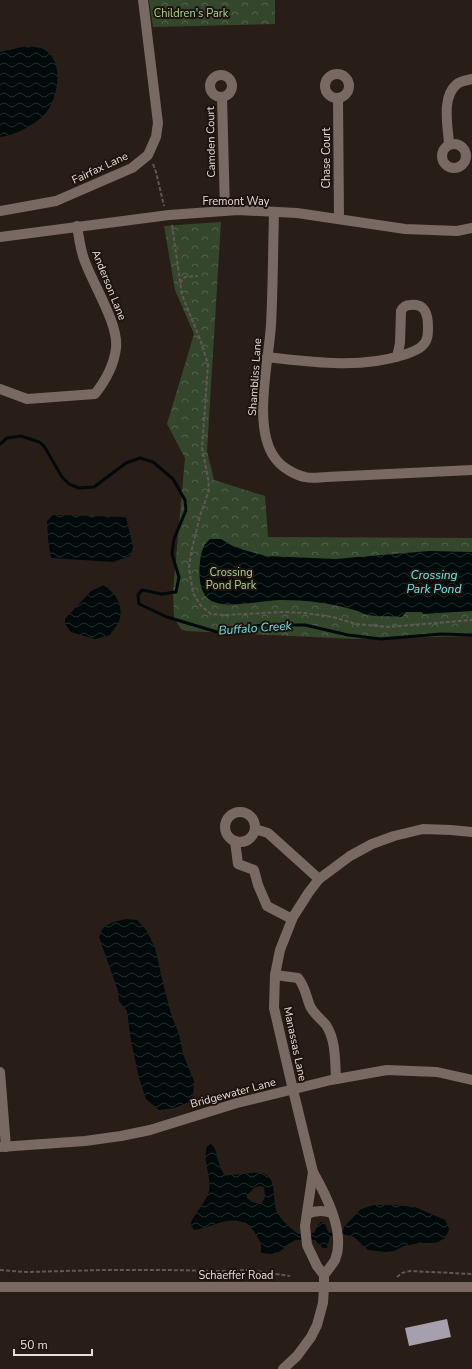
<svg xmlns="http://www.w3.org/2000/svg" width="472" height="1369" viewBox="0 0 472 1369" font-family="'Nunito Sans',sans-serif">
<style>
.park{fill:url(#park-crowns)}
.water{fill:url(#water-waves);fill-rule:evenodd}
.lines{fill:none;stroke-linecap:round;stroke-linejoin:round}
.stream{stroke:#000a0b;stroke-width:3}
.building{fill:#a6a0ae}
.path{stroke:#625752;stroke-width:2;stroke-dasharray:4 2;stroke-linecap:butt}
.minor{stroke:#786962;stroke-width:10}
.labels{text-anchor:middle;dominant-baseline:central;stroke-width:4;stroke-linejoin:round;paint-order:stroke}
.park-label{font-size:11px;fill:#a5d891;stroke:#1f130e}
.street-label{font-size:11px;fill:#e7dedb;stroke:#1f130e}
.water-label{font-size:12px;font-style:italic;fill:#6ae4e6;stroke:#1f130e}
</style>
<defs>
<pattern id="park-crowns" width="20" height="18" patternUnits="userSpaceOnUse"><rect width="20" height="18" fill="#34472d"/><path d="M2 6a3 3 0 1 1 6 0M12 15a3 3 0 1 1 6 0" fill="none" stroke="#51614b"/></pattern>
<pattern id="water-waves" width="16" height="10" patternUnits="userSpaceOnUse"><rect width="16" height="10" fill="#000a0b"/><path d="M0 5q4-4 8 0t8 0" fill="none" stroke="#252d2e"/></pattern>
</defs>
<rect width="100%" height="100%" fill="#291d17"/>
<g class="park">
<polygon points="149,0 275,0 275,24 153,27"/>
<polygon points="221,222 207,451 214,480 265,496 268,537 472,538 472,636 354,639 186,631 181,629 174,618 173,592 185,458 167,424 194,334 175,290 164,226"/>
</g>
<g class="water">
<path d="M 27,46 C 32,47 39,47 43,49 C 64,60 59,93 48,110 C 38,124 16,135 0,137 L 0,52 Z"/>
<polygon points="53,515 126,517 133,547 130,556 113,562 51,558 48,539 47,521"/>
<path d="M 210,539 L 221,539 L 231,545 L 244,550 L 266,556 L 335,559 L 429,551 L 472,552 L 472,611 L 423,614 L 422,612 L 406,612 L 402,617 C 391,616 379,617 368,615 C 363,614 359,611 354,610 C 331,603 306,600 282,600 C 263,600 225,610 210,600 C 196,592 198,559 204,546 C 205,544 208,541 210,539 Z"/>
<path d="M 104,585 C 115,593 123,604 120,618 C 119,624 113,630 110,635 L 95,639 L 71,632 L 65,624 L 65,619 L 91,591 Z"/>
<polygon points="126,919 137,920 147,931 155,948 164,987 171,1014 179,1034 183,1054 194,1081 193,1095 189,1102 175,1108 159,1110 146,1099 139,1078 131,1041 127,1011 119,1001 118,991 99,937 103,928 113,922"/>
<path d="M 210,1143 C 217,1148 216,1156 219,1163 C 220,1168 223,1172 225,1176 C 232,1175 257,1172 262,1173 C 279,1177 271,1203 278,1214 C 283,1222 291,1228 298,1234 L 314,1233 L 318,1225 L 321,1222 L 324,1222 L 329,1233 L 343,1231 L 344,1227 L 361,1209 L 374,1205 L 393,1205 L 415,1207 L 445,1220 L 448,1226 L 449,1230 L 445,1238 L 436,1243 L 420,1243 L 404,1246 L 394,1251 L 385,1252 L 368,1250 L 354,1237 L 347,1235 L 330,1236 L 327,1248 L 323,1248 L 315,1240 L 295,1240 L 279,1252 L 271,1254 L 261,1253 L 261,1243 C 258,1239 256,1234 253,1230 C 237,1210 214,1227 194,1230 L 191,1226 L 191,1222 C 196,1212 206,1202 209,1191 C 212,1175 201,1160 208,1144 ZM 261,1186 L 264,1187 L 265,1197 L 261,1204 L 252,1202 L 247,1198 L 247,1195 L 255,1187 Z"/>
</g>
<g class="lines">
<polyline class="stream" points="0,444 7,438 21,436 39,442 44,446 62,477 69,484 79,488 94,487 126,463 140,458 153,462 173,479 185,500 186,510 174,539 172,554 179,577 176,592 162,594 142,590 138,595 139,604 167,617 217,632 262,625 305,625 348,635 381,639 441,634 472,635"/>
</g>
<polygon class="building" points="447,1319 451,1337 409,1346 405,1328"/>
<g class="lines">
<g class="path">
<polyline points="153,164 156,172 164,206"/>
<polyline points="172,225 182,295 200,339 208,364 202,448 208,478 209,490 200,516 191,553 189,568 193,593 201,606 211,614 224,615 284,612 305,613 333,617 356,624 388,627 472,620"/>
<polyline points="180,283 185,277 198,276"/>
<polyline points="0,1270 26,1272 104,1270 167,1270 220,1271 249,1270 290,1276"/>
<polyline points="397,1277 402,1273 410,1271 472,1274"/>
</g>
<g class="minor">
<circle cx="337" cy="86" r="12"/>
<circle cx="221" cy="86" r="11"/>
<polyline points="222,97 225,211"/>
<polyline points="338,98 339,219"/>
<circle cx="454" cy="156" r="12"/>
<path d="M 449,144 C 448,126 441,97 457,84 C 461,81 467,80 472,79"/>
<polyline points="0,211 56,201 132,168 148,155 156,137 158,123 143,0"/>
<path d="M 274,212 C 273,250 273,287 271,325 C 269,360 252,428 275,458 C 281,467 295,475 305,477 C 312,479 320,477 326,477 L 472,470"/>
<polyline points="0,237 169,215 238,210 297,213 405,229 457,231 472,228"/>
<path d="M 267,357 C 311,362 360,369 403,355 C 409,353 417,351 422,346 C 428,341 428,334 428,327 C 428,314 425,303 410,305 C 406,305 403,307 401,311 L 400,343 L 397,357"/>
<path d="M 0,389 L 27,399 L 95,394 C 106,380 114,366 116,348 C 119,324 92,283 84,259 C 80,248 79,237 77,226"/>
<circle cx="240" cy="827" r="15"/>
<polyline points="255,829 268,833 319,879"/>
<polyline points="235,841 238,864 254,870 258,885 267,906 292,919"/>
<path d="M 275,975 L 298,978 C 305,986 306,996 310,1006 C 313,1013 321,1019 326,1025 C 336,1040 335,1061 336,1079"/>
<polyline points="0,1072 6,1147"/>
<polyline points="0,1147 85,1141 121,1136 150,1130 237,1103 331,1080 387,1070 437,1072 472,1080"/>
<path d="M 313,1172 C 326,1195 346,1233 335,1260 C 332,1265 328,1270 324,1275"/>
<path d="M 307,1214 C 316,1210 323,1210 332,1213"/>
<polyline points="0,1287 472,1287"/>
<polyline points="283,1369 297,1356 311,1337 317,1325 323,1303 324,1287 324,1275 317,1266 307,1245 305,1226 313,1172 293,1090 274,1008 275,975 280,950 293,917 309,892 319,879 350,856 372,844 394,836 423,829 451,830 472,832"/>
</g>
</g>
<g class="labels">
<g class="park-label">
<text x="191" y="13">Children's Park</text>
<text x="231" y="572">Crossing<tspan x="231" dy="13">Pond Park</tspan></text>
</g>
<g class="street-label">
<text transform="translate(211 142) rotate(-91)">Camden Court</text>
<text transform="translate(326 158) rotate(-90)">Chase Court</text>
<text transform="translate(100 168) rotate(-25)">Fairfax Lane</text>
<text x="236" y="201">Fremont Way</text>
<text transform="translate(109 285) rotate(68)">Anderson Lane</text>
<text transform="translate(255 377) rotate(-86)">Shambliss Lane</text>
<text transform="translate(295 1044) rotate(78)">Manassas Lane</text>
<text transform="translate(233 1093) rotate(-15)">Bridgewater Lane</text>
<text x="236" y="1275">Schaeffer Road</text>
</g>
<g class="water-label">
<text x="434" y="575">Crossing<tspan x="434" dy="14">Park Pond</tspan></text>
<text transform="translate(255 628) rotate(-4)">Buffalo Creek</text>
</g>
</g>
<path d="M14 1349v6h78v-6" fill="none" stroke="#e7dedb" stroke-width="2"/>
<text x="20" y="1349" font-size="12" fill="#e7dedb" stroke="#1f130e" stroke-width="3" paint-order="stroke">50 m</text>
</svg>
